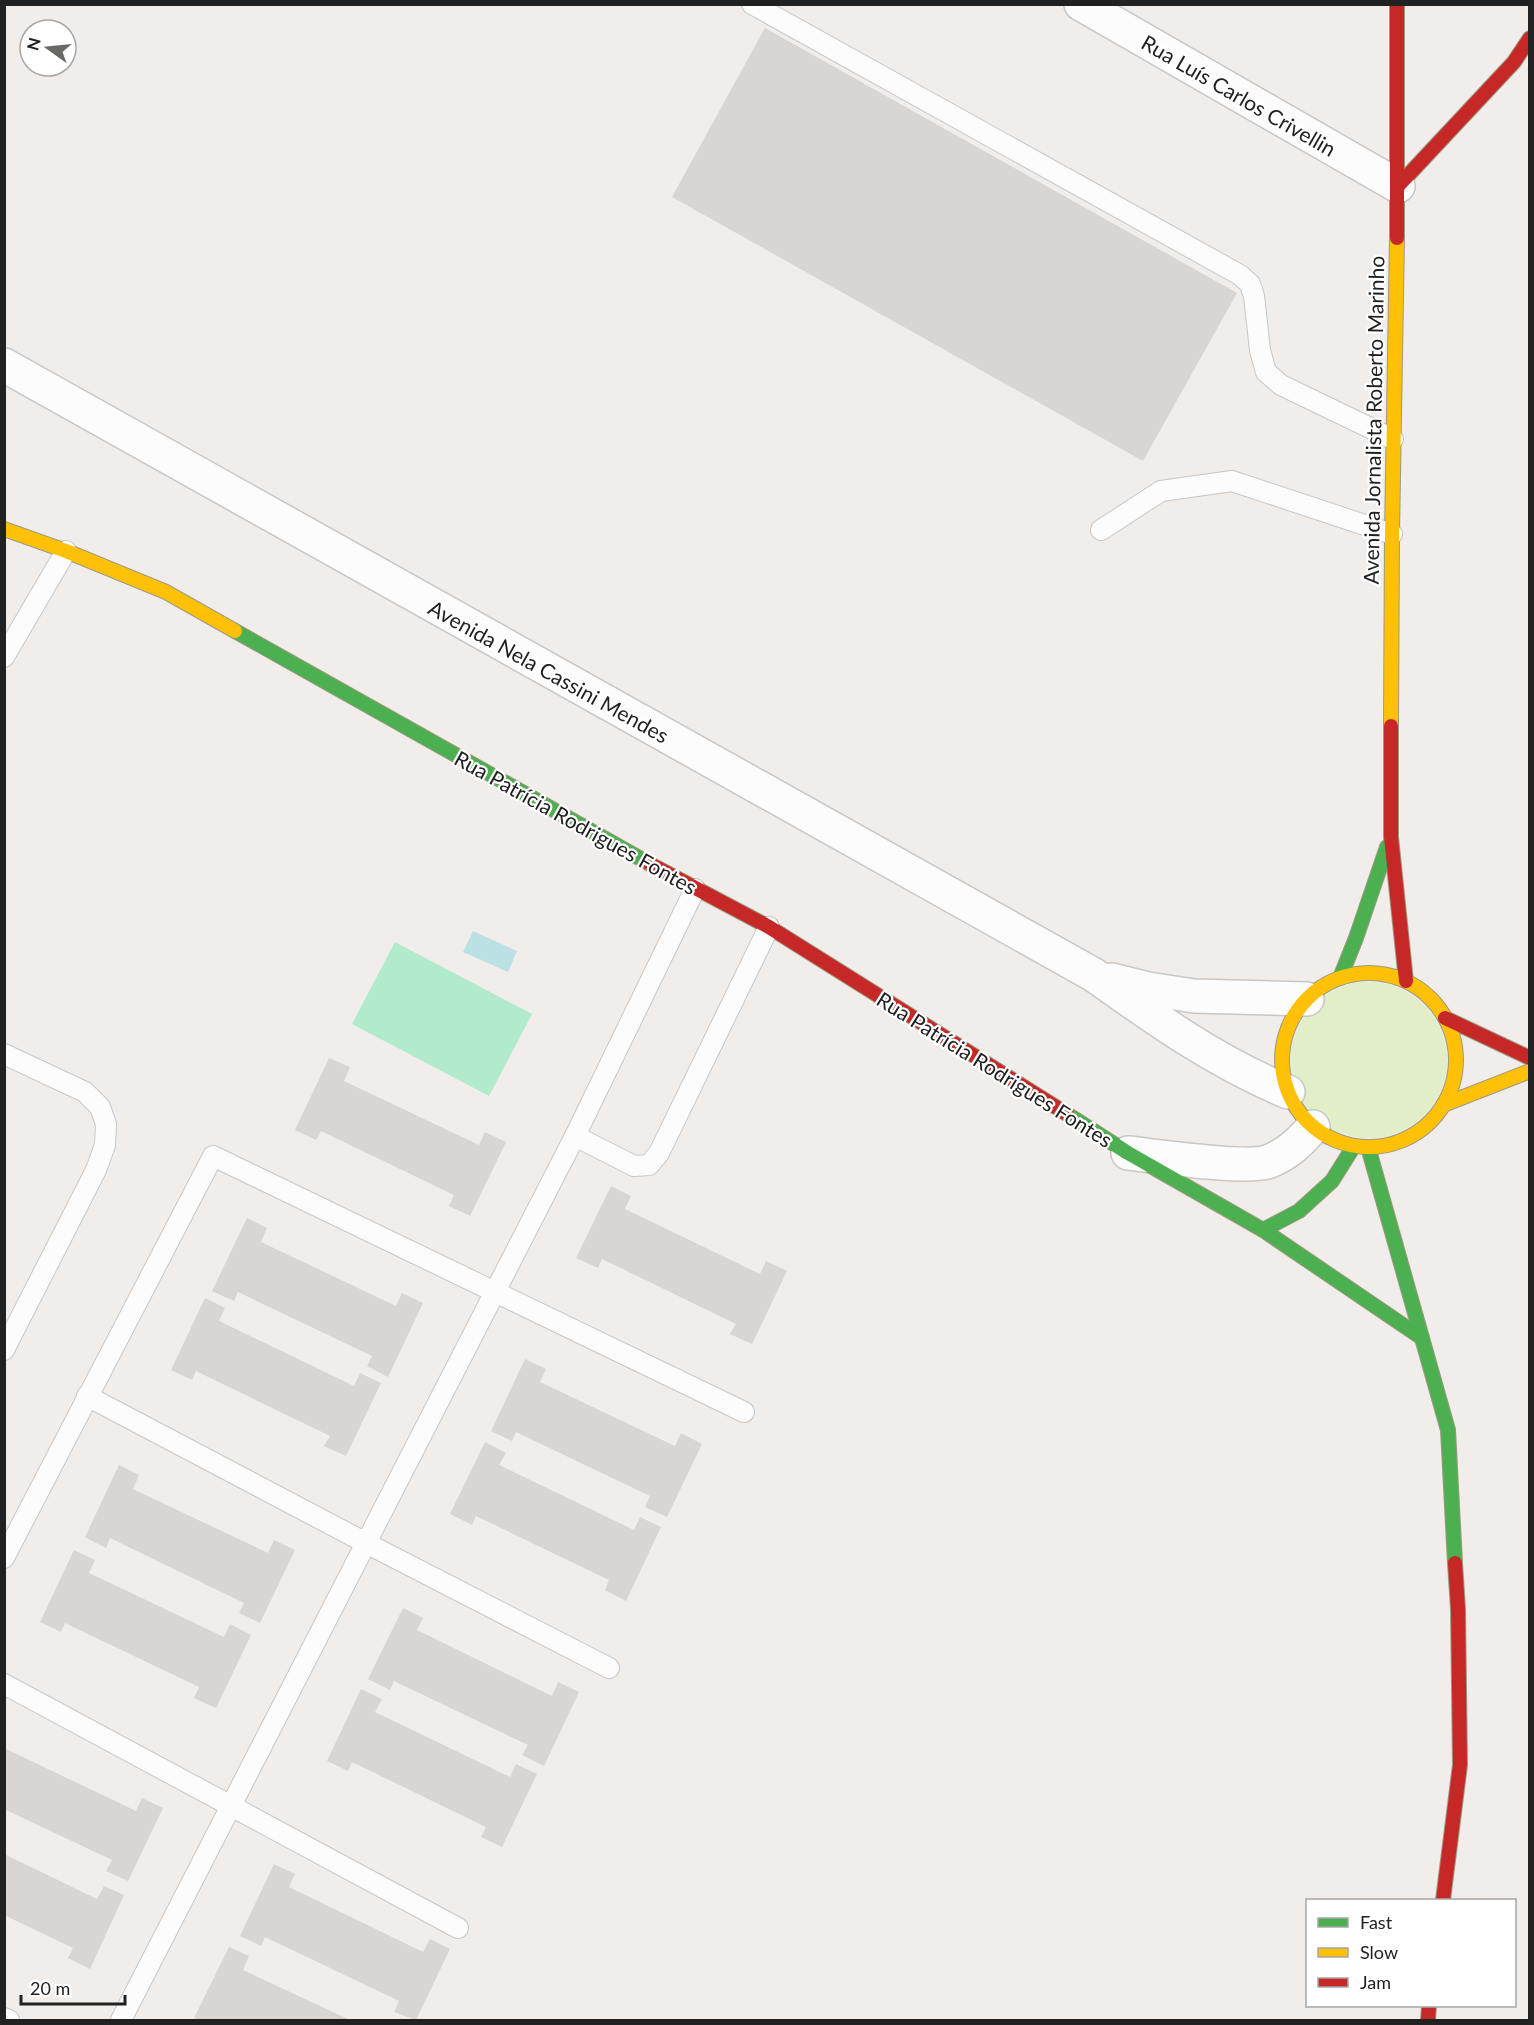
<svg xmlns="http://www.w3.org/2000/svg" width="1534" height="2025" viewBox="0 0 1534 2025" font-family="Lato,sans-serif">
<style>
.grass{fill:#e1eec7}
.pitch{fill:#b2eacc}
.water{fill:#bce1e5}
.building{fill:#d8d5d3}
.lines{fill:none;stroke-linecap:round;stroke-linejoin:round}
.lane-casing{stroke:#c8c7c6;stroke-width:22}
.street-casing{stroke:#c8c7c6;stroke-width:36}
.fast-casing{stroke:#9c9a80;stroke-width:16}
.slow-casing{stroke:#9c9a80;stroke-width:16}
.jam-casing{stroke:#9c9a80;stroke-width:16}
.lane{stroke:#fdfcfc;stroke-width:20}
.street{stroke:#fdfcfc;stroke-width:33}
.fast{stroke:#4caf50;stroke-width:14}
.slow{stroke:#ffc107;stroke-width:14}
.jam{stroke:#c62828;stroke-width:14}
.labels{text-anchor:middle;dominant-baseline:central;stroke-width:4.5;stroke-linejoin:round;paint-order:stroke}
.street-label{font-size:21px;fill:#212121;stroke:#fff}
</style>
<rect width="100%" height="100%" fill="#f0edea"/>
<circle class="grass" cx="1369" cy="1060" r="78"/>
<polygon class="pitch" points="395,942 532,1014 489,1096 352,1024"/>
<polygon class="water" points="473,931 517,951 508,972 463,952"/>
<g class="building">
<polygon points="765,28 1237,293 1143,461 672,197"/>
<polygon points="329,1058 350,1067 344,1081 479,1145 485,1132 506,1142 470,1216 449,1206 454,1195 321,1131 316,1140 295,1130"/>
<polygon points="611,1186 631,1196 625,1209 760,1274 766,1261 787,1271 752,1344 730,1334 736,1324 602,1259 598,1268 576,1258"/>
<polygon points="247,1218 267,1228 261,1242 396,1306 402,1293 423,1303 388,1377 367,1366 372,1356 238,1292 234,1301 212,1291"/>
<polygon points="205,1298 225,1308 219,1321 354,1386 360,1373 381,1383 346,1456 324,1446 330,1436 196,1371 192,1380 171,1370"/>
<polygon points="525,1359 546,1369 540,1382 675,1446 681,1433 702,1444 667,1517 645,1507 650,1496 516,1432 512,1441 491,1431"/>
<polygon points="485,1442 506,1453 499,1465 634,1530 640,1517 661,1527 626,1601 605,1590 609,1580 476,1516 472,1525 450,1514"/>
<polygon points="119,1465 139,1475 133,1489 268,1553 274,1540 295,1550 260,1623 239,1613 244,1603 110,1538 106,1548 85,1537"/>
<polygon points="74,1550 95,1560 89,1573 224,1637 230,1624 251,1635 216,1708 194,1698 199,1687 65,1623 61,1632 40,1622"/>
<polygon points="403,1608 423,1618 417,1630 552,1696 558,1682 579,1692 544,1766 522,1755 528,1745 394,1681 390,1690 368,1679"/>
<polygon points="361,1689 382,1699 375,1712 510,1777 516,1764 537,1774 502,1847 481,1837 486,1827 352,1762 348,1771 327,1761"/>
<polygon points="4,1748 136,1811 142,1798 163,1808 128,1881 106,1871 112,1860 4,1809"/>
<polygon points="4,1854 97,1899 104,1886 124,1895 90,1969 68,1958 73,1948 4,1915"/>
<polygon points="274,1864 295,1874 289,1887 423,1952 430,1939 450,1949 416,2020 394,2012 399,2001 265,1937 261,1946 240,1936"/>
<polygon points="229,1947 249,1956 243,1970 350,2020 199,2020 194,2018"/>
</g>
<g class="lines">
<g class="lane-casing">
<g id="lane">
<polyline points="752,4 1240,275 1250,284 1254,296 1260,350 1266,372 1281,385 1393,439"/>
<polyline points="1101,530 1161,491 1232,481 1392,534"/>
<polyline points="4,657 66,551"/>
<polyline points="4,1054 85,1092 100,1107 106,1124 105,1145 96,1170 4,1350"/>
<polyline points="575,1136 634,1166 649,1165 659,1153 769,927"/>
<polyline points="87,1396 366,1543 609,1668"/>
<polyline points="4,1558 213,1156 744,1412"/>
<polyline points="4,1684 458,1928"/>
<polyline points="4,2018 9,2020"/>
<polyline points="121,2020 575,1136 695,889"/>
</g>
</g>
<g class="street-casing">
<g id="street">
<polyline points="1081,4 1398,186"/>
<path d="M 4,365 L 1094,975 C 1157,1020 1216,1062 1288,1092"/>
<polyline points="1112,980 1148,989 1194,996 1307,999"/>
<path d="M 1128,1153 C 1156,1156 1250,1170 1270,1161 C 1289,1153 1300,1142 1313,1127"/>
</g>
</g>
<g class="fast-casing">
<g id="fast">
<polyline points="235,631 650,864"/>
<polyline points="1340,978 1356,938 1387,847"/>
<polyline points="1067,1114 1128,1153 1263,1230 1422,1338"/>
<polyline points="1368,1147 1448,1430 1455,1563"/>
<polyline points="1263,1230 1299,1211 1332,1181 1354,1146"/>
</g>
</g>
<g class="slow-casing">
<g id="slow">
<polyline points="4,529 66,551 166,592 235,631"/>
<polyline points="1391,726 1392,534 1397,238"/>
<circle cx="1369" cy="1060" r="87"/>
<polyline points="1443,1105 1530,1071"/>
</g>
</g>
<g class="jam-casing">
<g id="jam">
<polyline points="1397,4 1397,238"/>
<polyline points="1398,186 1514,62 1530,38"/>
<polyline points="1391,726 1391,837 1406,981"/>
<polyline points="650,864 769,927 1067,1114"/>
<polyline points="1445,1018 1530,1058"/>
<polyline points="1443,1900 1460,1765 1458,1609 1455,1563"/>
<polyline points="1428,2020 1429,2006"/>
</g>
</g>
<use href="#lane" class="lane"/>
<use href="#street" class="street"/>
<use href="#fast" class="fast"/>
<use href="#slow" class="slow"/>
<use href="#jam" class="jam"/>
</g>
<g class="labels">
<g class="street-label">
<text transform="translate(1239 95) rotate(30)">Rua Luís Carlos Crivellin</text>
<text transform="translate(1373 420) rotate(-89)">Avenida Jornalista Roberto Marinho</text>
<text transform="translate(549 671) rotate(29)">Avenida Nela Cassini Mendes</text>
<text transform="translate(576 822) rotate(29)">Rua Patrícia Rodrigues Fontes</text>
<text transform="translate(995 1069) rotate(32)">Rua Patrícia Rodrigues Fontes</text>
</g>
</g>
<rect width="1534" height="2025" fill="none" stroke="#212121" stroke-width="12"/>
<rect x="1306" y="1899" width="210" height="108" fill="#ffffff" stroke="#a6a6a6" stroke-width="1.5"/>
<rect x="1318" y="1918" width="30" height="9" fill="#4caf50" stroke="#a6a6a6" stroke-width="1.5"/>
<text x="1360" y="1929" font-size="18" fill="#212121">Fast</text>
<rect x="1318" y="1948" width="30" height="9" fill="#ffc107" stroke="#a6a6a6" stroke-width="1.5"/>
<text x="1360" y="1959" font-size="18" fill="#212121">Slow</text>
<rect x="1318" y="1978" width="30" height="9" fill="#c62828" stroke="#a6a6a6" stroke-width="1.5"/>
<text x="1360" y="1989" font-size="18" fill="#212121">Jam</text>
<g transform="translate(48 48) rotate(285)"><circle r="28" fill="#ffffff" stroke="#a6a6a6" stroke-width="1.5"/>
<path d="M0-4.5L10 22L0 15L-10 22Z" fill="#696867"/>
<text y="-9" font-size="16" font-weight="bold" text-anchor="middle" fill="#212121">N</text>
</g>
<path d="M21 1995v9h104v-9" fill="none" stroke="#212121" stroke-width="3"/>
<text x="30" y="1995" font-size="18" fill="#212121" stroke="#ffffff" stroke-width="4.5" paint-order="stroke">20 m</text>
</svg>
